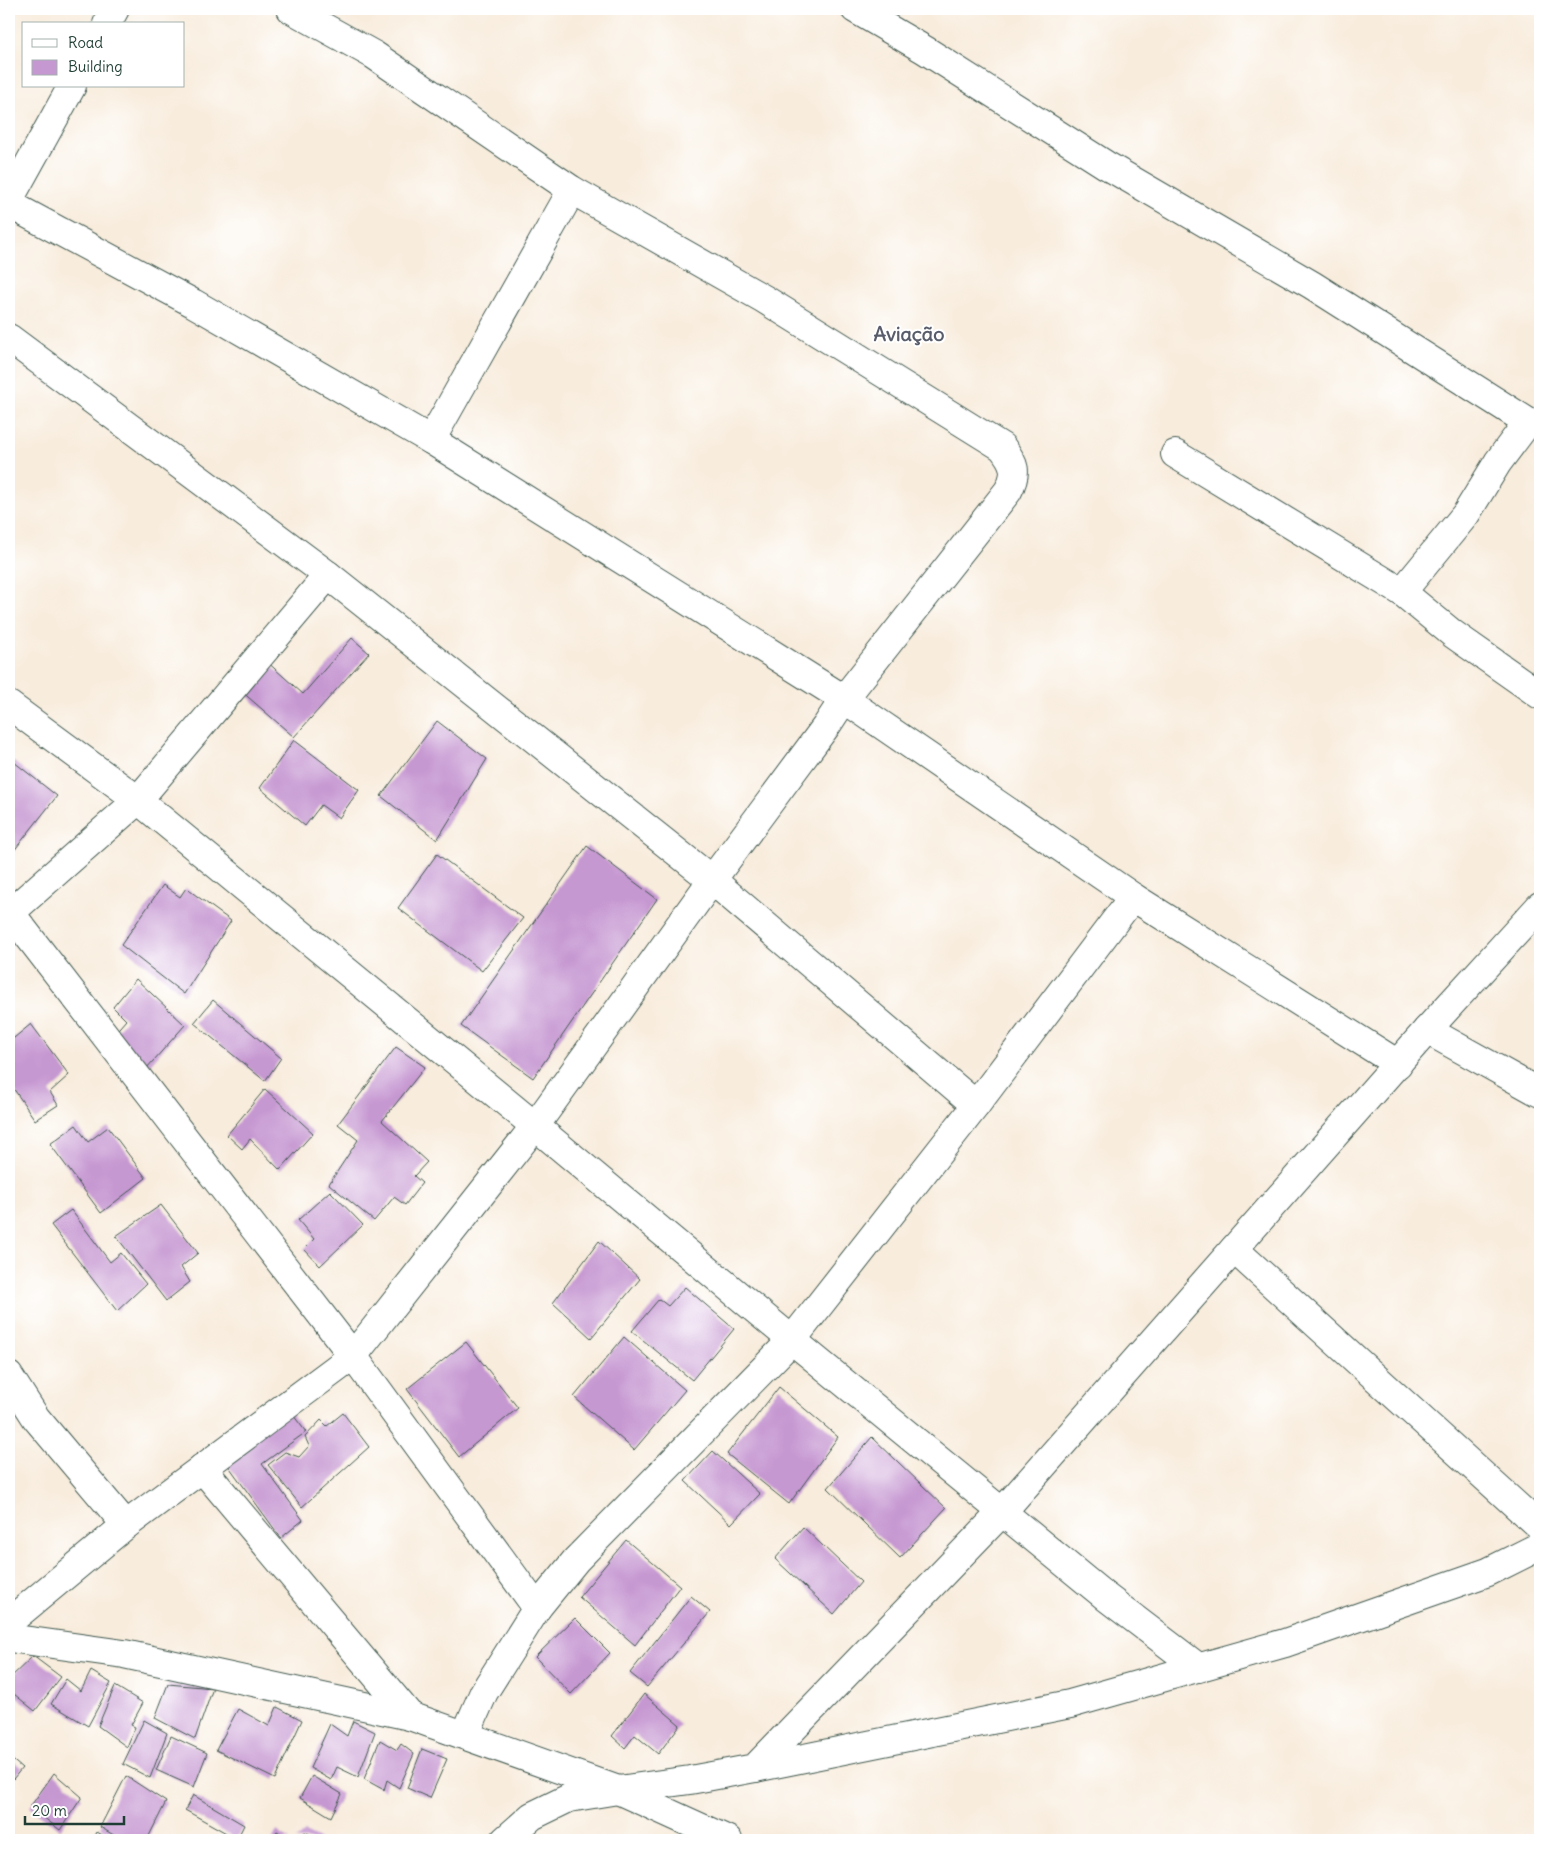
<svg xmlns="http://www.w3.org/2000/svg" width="1549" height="1849" viewBox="0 0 1549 1849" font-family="Delius,sans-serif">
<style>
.building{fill:#c698d2}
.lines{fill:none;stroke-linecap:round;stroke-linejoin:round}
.minor-casing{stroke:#40574d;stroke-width:30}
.minor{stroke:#fff;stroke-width:28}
.labels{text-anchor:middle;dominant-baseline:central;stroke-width:4;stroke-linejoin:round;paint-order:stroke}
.district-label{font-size:20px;font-weight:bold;fill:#595d6b;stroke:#fff}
</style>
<rect width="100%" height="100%" fill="#fff"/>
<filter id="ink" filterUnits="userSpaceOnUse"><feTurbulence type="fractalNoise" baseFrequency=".02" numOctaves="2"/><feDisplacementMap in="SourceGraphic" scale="10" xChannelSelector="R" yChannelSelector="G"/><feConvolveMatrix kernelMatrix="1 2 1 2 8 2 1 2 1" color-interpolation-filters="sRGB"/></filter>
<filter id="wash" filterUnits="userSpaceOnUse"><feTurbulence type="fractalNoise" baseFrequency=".0096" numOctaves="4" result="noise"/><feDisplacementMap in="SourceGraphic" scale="20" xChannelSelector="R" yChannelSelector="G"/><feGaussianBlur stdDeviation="1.12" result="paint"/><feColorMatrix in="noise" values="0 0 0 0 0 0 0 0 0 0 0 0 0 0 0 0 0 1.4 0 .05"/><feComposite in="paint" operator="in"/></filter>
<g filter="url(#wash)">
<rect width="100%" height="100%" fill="#f8ecdc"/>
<g id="blocks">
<g class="building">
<polygon points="352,638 369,653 294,737 240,690 265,660 303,694"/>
<polygon points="437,721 487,759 437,840 381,796"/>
<polygon points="294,740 359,790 339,818 321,805 305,826 260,788"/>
<polygon points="9,758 57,796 9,857"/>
<polygon points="587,846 657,899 533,1078 461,1026"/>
<polygon points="437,854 523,918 482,971 398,908"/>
<polygon points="163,885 180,897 186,888 231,921 184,994 121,945"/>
<polygon points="136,979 185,1025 146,1069 113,1035 126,1020 113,1007"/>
<polygon points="213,1000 281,1058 265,1081 194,1023"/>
<polygon points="31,1024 69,1075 50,1092 58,1105 35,1120 9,1082 9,1042"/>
<polygon points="396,1047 425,1067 382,1121 427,1162 414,1176 422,1183 405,1205 394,1197 374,1221 329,1184 358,1140 338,1124"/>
<polygon points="265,1089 313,1133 280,1170 250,1139 242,1149 227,1135"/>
<polygon points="76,1125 88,1142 108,1127 146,1178 101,1213 50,1144"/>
<polygon points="330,1191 363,1225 320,1266 304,1249 314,1239 298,1220"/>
<polygon points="161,1205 198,1253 181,1267 190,1282 166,1301 116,1236"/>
<polygon points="71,1210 110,1262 121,1253 146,1284 117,1311 51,1225"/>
<polygon points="599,1241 640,1279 591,1338 553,1303"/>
<polygon points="685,1287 734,1329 692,1380 632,1331 659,1299 668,1306"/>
<polygon points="624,1337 685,1390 634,1450 574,1397"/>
<polygon points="466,1342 518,1408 459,1457 407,1389"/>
<polygon points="779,1387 838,1437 789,1504 727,1454"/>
<polygon points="290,1411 306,1432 262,1464 303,1520 281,1538 225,1461"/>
<polygon points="343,1413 369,1447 302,1507 268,1465 285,1452 299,1457 309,1446 305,1437 321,1420 327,1426"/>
<polygon points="872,1437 946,1508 900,1558 828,1488"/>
<polygon points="713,1451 760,1494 731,1524 685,1481"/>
<polygon points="803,1527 861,1582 834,1614 775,1559"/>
<polygon points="626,1540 680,1586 635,1645 579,1597"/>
<polygon points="691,1596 710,1612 647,1687 630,1673"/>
<polygon points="575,1618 610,1653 571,1694 535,1657"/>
<polygon points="33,1656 61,1677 35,1711 9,1690 9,1679"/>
<polygon points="91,1671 111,1683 88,1726 51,1704 66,1679 81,1691"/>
<polygon points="168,1684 213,1688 195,1739 155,1718"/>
<polygon points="115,1686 143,1703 131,1725 135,1727 127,1747 98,1726"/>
<polygon points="644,1694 680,1725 658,1754 635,1735 625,1748 612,1736"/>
<polygon points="277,1707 302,1720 275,1779 216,1750 238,1709 269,1726"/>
<polygon points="144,1720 167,1733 150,1778 123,1764"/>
<polygon points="353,1721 375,1732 358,1777 337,1767 331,1780 310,1768 330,1724 347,1736"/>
<polygon points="171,1736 207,1753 194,1787 156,1770"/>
<polygon points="380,1740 397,1750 401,1744 414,1754 399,1788 387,1780 384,1790 364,1779"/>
<polygon points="422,1749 447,1759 430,1798 407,1788"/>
<polygon points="9,1757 22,1768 9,1784"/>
<polygon points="54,1773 82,1797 60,1830 30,1807"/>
<polygon points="126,1776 166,1802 147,1840 122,1840 100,1827"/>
<polygon points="312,1776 342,1794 331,1817 300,1798"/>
<polygon points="193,1795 244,1825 237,1839 185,1810"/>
<polygon points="277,1831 290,1840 272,1840"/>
<polygon points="97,1832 111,1840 93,1840"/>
<polygon points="305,1832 321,1840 296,1840"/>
</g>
</g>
</g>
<g filter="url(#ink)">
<use href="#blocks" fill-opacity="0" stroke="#40574d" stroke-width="1"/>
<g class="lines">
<g class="minor-casing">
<g id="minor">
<polyline points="855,9 925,50 1106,165 1312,285 1528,422 1498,462 1466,514 1402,592 1453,634 1540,695"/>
<polyline points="107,24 115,9"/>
<polyline points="9,200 72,86"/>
<polyline points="9,204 193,303 431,440 844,699 1133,897 1398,1064"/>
<polyline points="9,338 328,575 712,880 976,1105"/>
<polyline points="431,440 572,190"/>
<polyline points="1175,454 1402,592"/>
<polyline points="9,705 138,800 535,1126 792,1340 1106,1597 1199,1668"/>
<polyline points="9,911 353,1356 537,1608"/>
<polyline points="10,913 138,800 328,575"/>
<polyline points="1427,1030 1540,1093"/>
<polyline points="1234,1249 1540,1527"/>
<polyline points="9,1376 36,1418 126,1525"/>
<polyline points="202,1468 410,1716"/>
<path d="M 9,1622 L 126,1525 L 353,1356 L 535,1126 L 712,880 L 827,725 L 844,699 L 1008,491 C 1018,472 1015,464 1002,447 L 764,299 L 572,190 L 374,55 L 291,9"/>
<polyline points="9,1638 124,1654 410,1716 618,1790 728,1840"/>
<polyline points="465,1735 484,1692 537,1608 576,1560 792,1340 976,1105 1133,897"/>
<polyline points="755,1768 1003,1511 1427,1030 1540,906"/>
<polyline points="505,1840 532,1816 569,1798 618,1790 690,1780 755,1768 1070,1704 1285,1643 1488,1572 1540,1546"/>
</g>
</g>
<use href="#minor" class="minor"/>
</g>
</g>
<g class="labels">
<g class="district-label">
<text x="909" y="333">Aviação</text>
</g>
</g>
<rect width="1549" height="1849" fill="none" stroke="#fff" stroke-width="30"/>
<rect x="22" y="22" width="162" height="65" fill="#ffffff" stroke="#a5b1ae"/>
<rect x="32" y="39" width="25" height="8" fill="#ffffff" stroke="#a5b1ae"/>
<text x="68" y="48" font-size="15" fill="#1f3d34">Road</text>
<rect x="32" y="60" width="25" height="15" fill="#c698d2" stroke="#a5b1ae"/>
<text x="68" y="72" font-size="15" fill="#1f3d34">Building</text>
<path d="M25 1816v8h99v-8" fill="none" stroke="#1f3d34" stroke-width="2.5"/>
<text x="32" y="1816" font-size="15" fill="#1f3d34" stroke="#ffffff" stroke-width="4" paint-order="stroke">20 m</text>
</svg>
